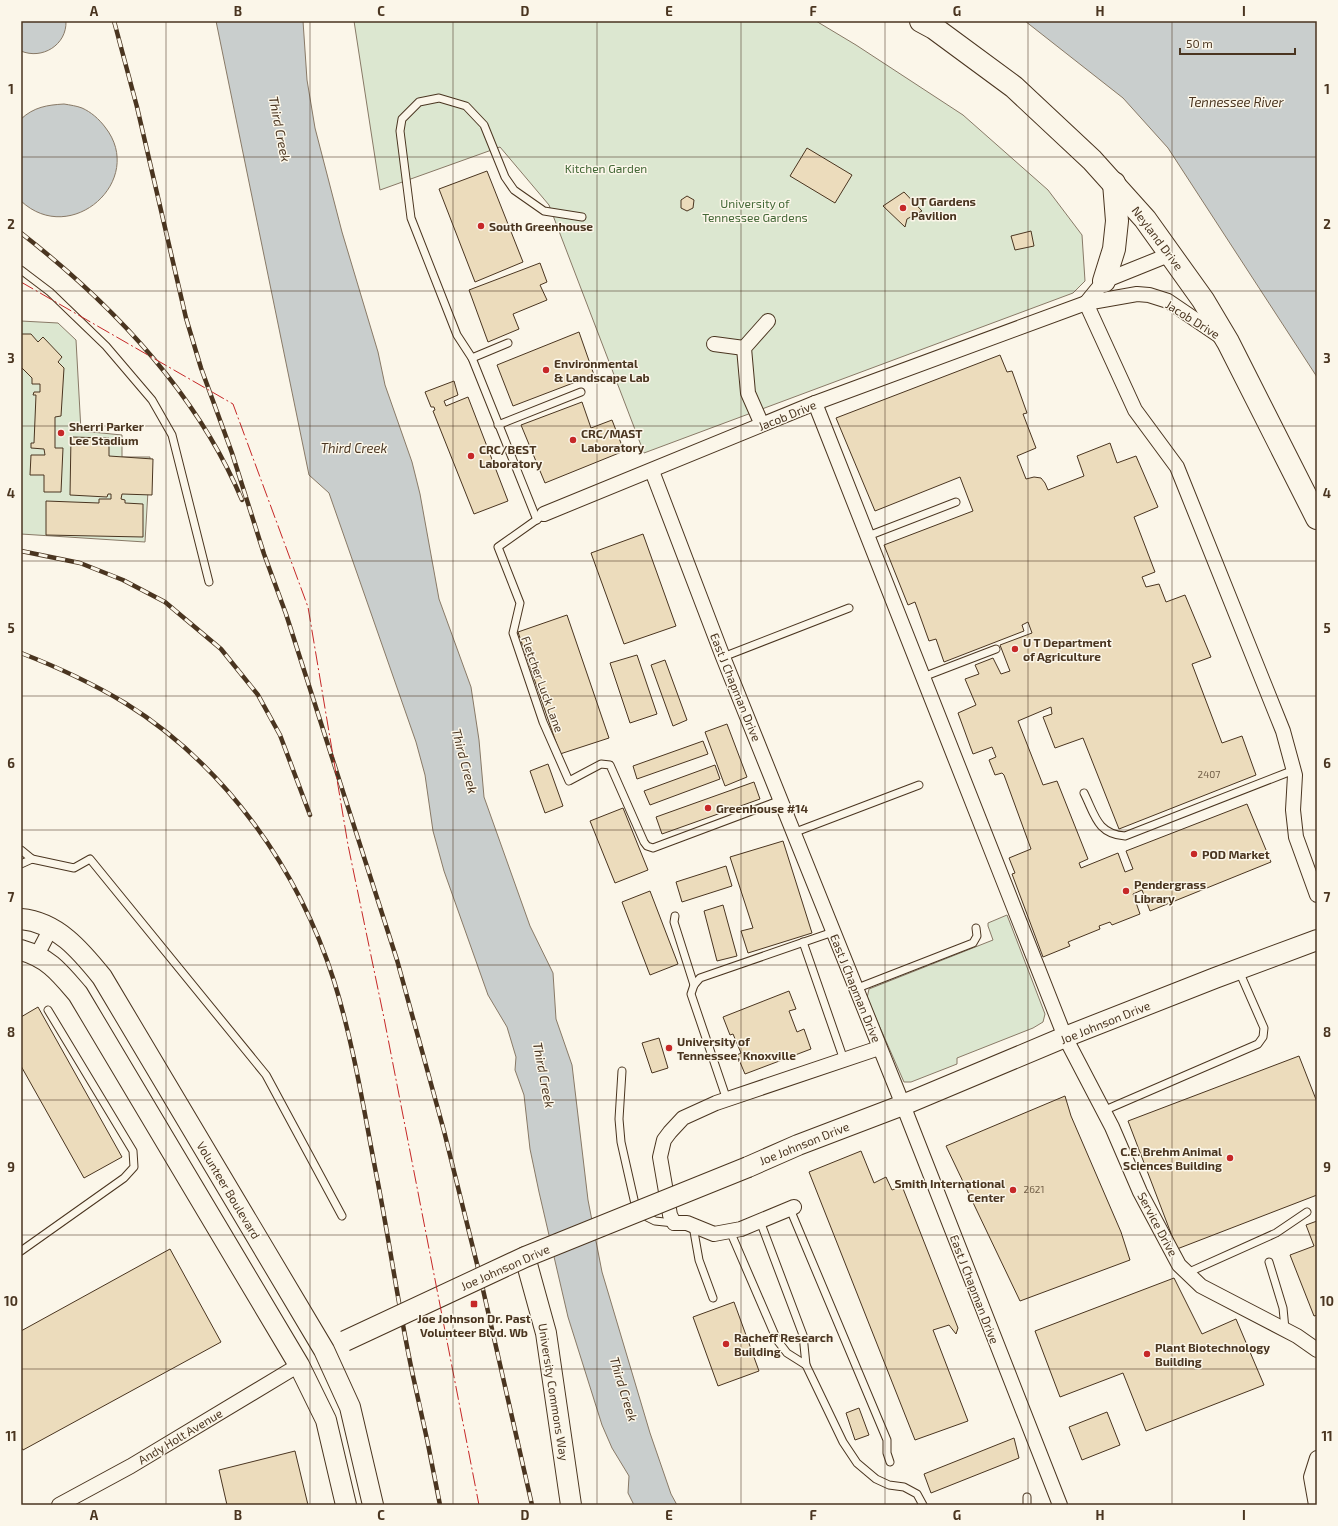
<svg xmlns="http://www.w3.org/2000/svg" width="1338" height="1526" viewBox="0 0 1338 1526" font-family="'Exo 2',sans-serif">
<style>
.green{fill:#dce7d0;stroke:#887966}
.water{fill:#c9cecd;stroke:#887966}
.building{fill:#ecdcbc;stroke:#4a3520}
.lines{fill:none;stroke-linecap:round;stroke-linejoin:round}
.lane-casing{stroke:#4a3520;stroke-width:9}
.street-casing{stroke:#4a3520;stroke-width:16}
.secondary-casing{stroke:#4a3520;stroke-width:22}
.primary-casing{stroke:#4a3520;stroke-width:24}
.highway-casing{stroke:#4a3520;stroke-width:24}
.lane{stroke:#fbf6e9;stroke-width:7}
.street{stroke:#fbf6e9;stroke-width:14}
.secondary{stroke:#fbf6e9;stroke-width:20}
.primary{stroke:#fbf6e9;stroke-width:22}
.highway{stroke:#fbf6e9;stroke-width:22}
.rail-casing{stroke:#4a3520;stroke-width:4.5}
.rail{stroke:#fbf6e9;stroke-width:3;stroke-dasharray:9;stroke-linecap:butt}
.secondary-bridge-casing{stroke:#4a3520;stroke-width:22;stroke-linecap:butt}
.secondary-bridge{stroke:#fbf6e9;stroke-width:20}
.power{stroke:#c62828;stroke-width:1;stroke-dasharray:14 3 2 3;stroke-linecap:butt}
.grid{fill:none;stroke:#4a3520;stroke-width:1;stroke-opacity:0.55}
.poi-dot{fill:#c62828;stroke:#fbf6e9;stroke-width:1.5}
.labels{text-anchor:middle;dominant-baseline:central;stroke-width:3;stroke-linejoin:round;paint-order:stroke}
.number-label{font-size:10px;fill:#725f47}
.park-label{font-size:12px;fill:#436837;stroke:#fbf6e9}
.poi-label{font-size:12px;font-weight:bold;fill:#4a3520;stroke:#fbf6e9;text-anchor:start}
.street-label{font-size:12px;fill:#4a3520;stroke:#fbf6e9}
.water-label{font-size:13px;font-style:italic;fill:#4a3520;stroke:#fbf6e9}
.neatline{fill:none;stroke:#4a3520;stroke-width:1.5}
.grid-label{font-size:13px;text-anchor:middle;font-weight:bold;fill:#4a3520}
</style>
<rect width="100%" height="100%" fill="#fbf6e9"/>
<g class="green">
<polygon points="354,21 816,21 856,45 963,115 1048,190 1082,235 1085,281 1073,293 644,453 549,205 500,147 380,190"/>
<polygon points="21,321 58,323 76,340 81,431 122,435 122,457 150,457 145,542 21,534"/>
<polygon points="1007,915 1045,1014 1043,1022 1033,1028 957,1058 957,1064 911,1082 904,1082 867,998 869,989 993,940 988,926 988,923"/>
</g>
<g class="water">
<path d="M 21,21 L 66,21 C 67,45 42,60 21,51 Z"/>
<polygon points="216,21 303,21 307,80 315,128 342,232 378,352 385,385 412,462 420,494 439,599 471,687 479,740 484,797 530,926 553,973 556,1019 572,1065 588,1200 602,1272 650,1433 671,1494 677,1505 634,1505 628,1493 629,1476 612,1448 602,1425 568,1317 539,1192 530,1149 524,1095 515,1070 516,1057 507,1027 488,995 444,871 433,831 425,775 416,742 329,493 309,475"/>
<polygon points="1025,21 1317,21 1317,377 1168,148 1123,98"/>
<path d="M 64,104 C 70,105 77,106 82,108 C 91,112 99,119 105,127 C 147,180 71,248 21,201 L 21,119 C 34,107 47,105 64,104 Z"/>
</g>
<g class="building">
<polygon points="807,148 852,175 835,203 790,176"/>
<polygon points="487,171 523,262 475,282 439,189"/>
<polygon points="904,192 922,211 907,219 905,227 883,206"/>
<polygon points="687,196 694,200 693,208 687,211 681,208 681,200"/>
<polygon points="1031,231 1034,246 1015,250 1011,236"/>
<polygon points="540,263 547,282 540,285 547,300 513,314 519,329 488,342 469,290"/>
<polygon points="579,332 594,375 513,406 497,365"/>
<polygon points="21,334 31,334 38,342 43,337 62,357 58,362 64,368 61,416 55,417 55,448 63,448 61,492 44,492 44,475 30,475 31,455 45,455 44,449 31,448 31,443 34,443 36,395 33,395 34,392 40,392 40,384 32,384 32,378 21,367"/>
<polygon points="1000,355 1007,372 1012,371 1027,413 1023,414 1036,448 1017,456 1026,479 1034,477 1041,478 1045,483 1048,490 1084,476 1077,456 1110,443 1117,463 1136,456 1158,507 1134,517 1155,572 1142,577 1146,587 1159,584 1166,602 1185,595 1211,657 1192,664 1222,743 1242,736 1256,775 1119,829 1083,738 1055,748 1043,717 1052,714 1051,707 1018,721 1043,785 1057,781 1088,859 1079,863 1081,868 1118,853 1125,872 1133,869 1126,851 1247,804 1271,862 1150,911 1142,890 1133,894 1140,914 1112,925 1110,922 1099,926 1100,929 1068,942 1070,946 1043,957 1012,874 1015,873 1009,858 1031,849 1004,775 1002,773 995,775 989,760 996,757 992,747 973,754 958,713 976,705 965,679 979,674 975,665 993,658 1001,674 1010,671 1000,645 1032,633 1028,622 1022,625 1024,631 944,662 936,639 929,641 915,602 908,605 884,545 973,511 960,477 875,511 836,418"/>
<polygon points="454,381 458,395 444,401 446,406 468,397 508,501 474,514 433,411 435,410 434,407 431,407 425,392"/>
<polygon points="582,402 591,428 612,420 624,451 545,483 521,425"/>
<polygon points="71,437 109,438 109,456 153,459 152,495 122,494 121,499 125,500 125,503 143,504 143,537 46,535 46,501 99,503 99,499 111,499 111,494 108,494 107,497 70,495"/>
<polygon points="643,534 676,626 624,644 591,553"/>
<polygon points="567,615 609,738 560,754 518,632"/>
<polygon points="637,655 657,714 630,723 610,663"/>
<polygon points="665,660 687,720 673,726 651,665"/>
<polygon points="727,724 747,777 725,786 705,732"/>
<polygon points="703,741 708,754 637,779 633,766"/>
<polygon points="548,764 563,806 545,813 530,771"/>
<polygon points="715,765 720,779 650,805 644,791"/>
<polygon points="754,782 760,799 662,834 656,817"/>
<polygon points="623,808 648,870 615,883 590,821"/>
<polygon points="783,841 812,933 748,953 741,931 753,928 730,857"/>
<polygon points="726,866 732,886 682,902 676,882"/>
<polygon points="650,891 678,964 650,975 622,902"/>
<polygon points="723,905 737,956 717,961 704,911"/>
<polygon points="789,991 796,1009 789,1011 797,1032 804,1029 811,1049 745,1074 737,1055 741,1053 733,1034 730,1035 723,1017"/>
<polygon points="38,1007 122,1157 84,1178 21,1066 21,1017"/>
<polygon points="659,1038 668,1068 652,1073 642,1043"/>
<polygon points="1299,1056 1317,1102 1317,1195 1177,1249 1128,1121"/>
<polygon points="1065,1096 1071,1116 1121,1232 1130,1260 1020,1301 946,1146"/>
<polygon points="861,1151 874,1183 886,1177 892,1190 902,1186 958,1328 956,1334 949,1325 933,1330 968,1421 915,1440 809,1172"/>
<polygon points="1317,1221 1317,1315 1314,1316 1290,1255 1314,1246 1306,1225"/>
<polygon points="170,1249 221,1342 23,1450 21,1447 21,1331"/>
<polygon points="1174,1278 1202,1334 1236,1319 1264,1385 1146,1431 1123,1373 1060,1397 1035,1331"/>
<polygon points="734,1302 759,1371 718,1386 693,1317"/>
<polygon points="859,1408 869,1435 855,1440 846,1413"/>
<polygon points="1107,1412 1120,1445 1082,1460 1069,1427"/>
<polygon points="1014,1438 1019,1458 931,1493 924,1474"/>
<polygon points="295,1451 308,1505 227,1505 219,1470"/>
</g>
<g class="lines">
<g class="lane-casing">
<g id="lane">
<polyline points="21,270 50,292 106,346 152,400 172,435 209,582"/>
<polyline points="472,358 508,343"/>
<polyline points="498,425 581,392"/>
<polyline points="539,518 498,547 520,603 513,633 543,722 569,781 601,764 610,765 644,842 647,846 653,848 781,800"/>
<polyline points="537,520 472,358 457,335 411,218 400,131 402,119 419,102 439,98 466,106 484,125 505,177 514,190 544,211 582,217"/>
<polyline points="868,536 956,502"/>
<polyline points="723,657 849,608"/>
<polyline points="923,677 996,649"/>
<path d="M 1084,793 C 1095,815 1097,834 1125,836 L 1294,770"/>
<polyline points="793,833 919,785"/>
<polyline points="21,850 32,859 21,864"/>
<polyline points="32,859 74,868 90,859 266,1075 342,1216"/>
<polyline points="675,916 674,922 694,985"/>
<polyline points="803,942 844,1060"/>
<polyline points="855,989 973,943 977,936 976,928"/>
<polyline points="622,1071 619,1119 621,1142 635,1204 647,1217 655,1221 674,1223"/>
<polyline points="727,1100 691,994 694,985 700,978 833,932"/>
<polyline points="1103,1111 1258,1044 1263,1037 1264,1028 1239,971"/>
<polyline points="790,1209 887,1440 887,1453 890,1462"/>
<polyline points="760,1221 803,1335 806,1365"/>
<polyline points="693,1226 699,1260 713,1298"/>
<polyline points="730,1231 777,1340 787,1353 806,1365 843,1442 857,1463 876,1479 889,1485 904,1487 917,1494 923,1505"/>
<polyline points="21,1251 124,1178 134,1167 133,1151 48,1010"/>
<polyline points="1269,1262 1283,1308 1285,1329"/>
<polyline points="1187,1273 1276,1233 1307,1212"/>
<polyline points="1027,1505 1027,1497"/>
</g>
</g>
<g class="street-casing">
<g id="street">
<polyline points="1086,303 1135,410 1177,467 1283,731 1295,775 1293,810 1296,837 1317,895"/>
<polyline points="1086,303 1104,281 1171,254"/>
<polyline points="714,344 744,348"/>
<polyline points="815,403 1065,1037 1112,1127 1140,1192 1179,1265 1201,1286 1297,1336 1317,1350"/>
<polyline points="759,418 748,393 744,348 768,321"/>
<polyline points="652,471 723,657 903,1105 1060,1505"/>
<polyline points="544,514 815,403 1086,303 1137,294 1149,295 1168,301 1221,337"/>
<polyline points="37,955 51,928"/>
<polyline points="794,1207 741,1229 714,1234 687,1223 674,1223 670,1215 660,1157 664,1140 670,1132 683,1118 716,1103 879,1048"/>
<polyline points="59,1505 131,1466 299,1365"/>
<polyline points="1316,1505 1311,1477 1317,1458"/>
</g>
</g>
<g class="secondary-casing">
<g id="secondary">
<path d="M 21,919 C 57,922 81,951 102,977 L 324,1350 L 350,1407 L 373,1505"/>
<path d="M 21,950 C 49,958 60,973 78,994 L 299,1365 L 326,1420 L 346,1505"/>
<polyline points="748,1167 798,1145 903,1105 1065,1037 1215,978 1317,940"/>
<polyline points="525,1257 546,1333 571,1505"/>
</g>
</g>
<g class="primary-casing">
<polyline id="primary" points="921,21 934,28 1014,87 1092,160 1145,219 1203,300 1228,342 1317,518"/>
</g>
<g class="highway-casing">
<polyline id="highway" points="1104,281 1114,249 1117,221 1114,183"/>
</g>
<use href="#lane" class="lane"/>
<use href="#street" class="street"/>
<use href="#secondary" class="secondary"/>
<use href="#primary" class="primary"/>
<use href="#highway" class="highway"/>
<g class="rail-casing">
<g id="rail">
<polyline points="114,21 137,107 186,318 201,368 232,453 264,554 286,614 397,960 444,1131 479,1272 532,1505"/>
<path d="M 21,233 C 112,304 197,393 242,500"/>
<polyline points="21,551 80,563 123,580 165,602 221,649 258,695 280,735 310,815"/>
<path d="M 21,653 C 57,667 92,683 125,703 C 225,765 299,870 334,981 C 354,1045 364,1112 377,1178 C 390,1244 399,1311 413,1376 C 423,1419 432,1462 440,1505"/>
</g>
</g>
<use href="#rail" class="rail"/>
<g class="secondary-bridge-casing">
<polyline id="secondary-bridge" points="345,1341 525,1257 748,1167"/>
</g>
<use href="#secondary-bridge" class="secondary-bridge"/>
<polyline class="power" points="21,282 233,404 308,607 348,845 384,1018 479,1505"/>
</g>
<path class="grid" d="M 166,21 L 166,1505M 310,21 L 310,1505M 453,21 L 453,1505M 597,21 L 597,1505M 741,21 L 741,1505M 885,21 L 885,1505M 1028,21 L 1028,1505M 1172,21 L 1172,1505M 21,157 L 1317,157M 21,291 L 1317,291M 21,426 L 1317,426M 21,561 L 1317,561M 21,696 L 1317,696M 21,830 L 1317,830M 21,965 L 1317,965M 21,1100 L 1317,1100M 21,1235 L 1317,1235M 21,1369 L 1317,1369"/>
<g class="poi-dot">
<circle cx="903" cy="208" r="4"/>
<circle cx="481" cy="226" r="4"/>
<circle cx="546" cy="370" r="4"/>
<circle cx="61" cy="433" r="4"/>
<circle cx="573" cy="440" r="4"/>
<circle cx="471" cy="456" r="4"/>
<circle cx="1015" cy="649" r="4"/>
<circle cx="708" cy="808" r="4"/>
<circle cx="1194" cy="854" r="4"/>
<circle cx="1126" cy="891" r="4"/>
<circle cx="669" cy="1048" r="4"/>
<circle cx="1230" cy="1158" r="4"/>
<circle cx="1013" cy="1190" r="4"/>
<rect x="470" y="1300" width="8" height="8" rx="2"/>
<circle cx="726" cy="1344" r="4"/>
<circle cx="1147" cy="1354" r="4"/>
</g>
<g class="labels">
<g class="number-label">
<text x="1209" y="774">2407</text>
<text x="1034" y="1189">2621</text>
</g>
<g class="park-label">
<text x="606" y="168">Kitchen Garden</text>
<text x="755" y="203">University of<tspan x="755" dy="14">Tennessee Gardens</tspan></text>
</g>
<g class="poi-label">
<text x="911" y="201">UT Gardens<tspan x="911" dy="14">Pavilion</tspan></text>
<text x="489" y="226">South Greenhouse</text>
<text x="554" y="363">Environmental<tspan x="554" dy="14">&amp; Landscape Lab</tspan></text>
<text x="69" y="426">Sherri Parker<tspan x="69" dy="14">Lee Stadium</tspan></text>
<text x="581" y="433">CRC/MAST<tspan x="581" dy="14">Laboratory</tspan></text>
<text x="479" y="449">CRC/BEST<tspan x="479" dy="14">Laboratory</tspan></text>
<text x="1023" y="642">U T Department<tspan x="1023" dy="14">of Agriculture</tspan></text>
<text x="716" y="808">Greenhouse #14</text>
<text x="1202" y="854">POD Market</text>
<text x="1134" y="884">Pendergrass<tspan x="1134" dy="14">Library</tspan></text>
<text x="677" y="1041">University of<tspan x="677" dy="14">Tennessee, Knoxville</tspan></text>
<text x="1222" y="1151" text-anchor="end">C.E. Brehm Animal<tspan x="1222" dy="14">Sciences Building</tspan></text>
<text x="1005" y="1183" text-anchor="end">Smith International<tspan x="1005" dy="14">Center</tspan></text>
<text x="474" y="1318" text-anchor="middle">Joe Johnson Dr. Past<tspan x="474" dy="14">Volunteer Blvd. Wb</tspan></text>
<text x="734" y="1337">Racheff Research<tspan x="734" dy="14">Building</tspan></text>
<text x="1155" y="1347">Plant Biotechnology<tspan x="1155" dy="14">Building</tspan></text>
</g>
<g class="street-label">
<text transform="translate(1158 238) rotate(53)">Neyland Drive</text>
<text transform="translate(1193 319) rotate(32)">Jacob Drive</text>
<text transform="translate(787 415) rotate(-22)">Jacob Drive</text>
<text transform="translate(543 684) rotate(70)">Fletcher Luck Lane</text>
<text transform="translate(736 687) rotate(68)">East J Chapman Drive</text>
<text transform="translate(856 988) rotate(68)">East J Chapman Drive</text>
<text transform="translate(1105 1022) rotate(-22)">Joe Johnson Drive</text>
<text transform="translate(804 1143) rotate(-22)">Joe Johnson Drive</text>
<text transform="translate(229 1190) rotate(59)">Volunteer Boulevard</text>
<text transform="translate(1158 1224) rotate(62)">Service Drive</text>
<text transform="translate(505 1267) rotate(-24)">Joe Johnson Drive</text>
<text transform="translate(975 1289) rotate(69)">East J Chapman Drive</text>
<text transform="translate(554 1392) rotate(81)">University Commons Way</text>
<text transform="translate(180 1436) rotate(-31)">Andy Holt Avenue</text>
</g>
<g class="water-label">
<text x="1236" y="102">Tennessee River</text>
<text transform="translate(280 129) rotate(79)">Third Creek</text>
<text x="354" y="448">Third Creek</text>
<text transform="translate(465 761) rotate(75)">Third Creek</text>
<text transform="translate(544 1075) rotate(79)">Third Creek</text>
<text transform="translate(624 1389) rotate(73)">Third Creek</text>
</g>
</g>
<rect width="1338" height="1526" fill="none" stroke="#fbf6e9" stroke-width="44"/>
<path d="M1180 48v6h115v-6" fill="none" stroke="#4a3520" stroke-width="2"/>
<text x="1186" y="48" font-size="12" fill="#4a3520" stroke="#fbf6e9" stroke-width="3" paint-order="stroke">50 m</text>
<rect x="22" y="22" width="1294" height="1482" class="neatline"/>
<g class="grid-label">
<text x="94" y="16">A</text>
<text x="238" y="16">B</text>
<text x="381" y="16">C</text>
<text x="525" y="16">D</text>
<text x="669" y="16">E</text>
<text x="813" y="16">F</text>
<text x="957" y="16">G</text>
<text x="1100" y="16">H</text>
<text x="1244" y="16">I</text>
<text x="11" y="94">1</text>
<text x="1327" y="94">1</text>
<text x="11" y="229">2</text>
<text x="1327" y="229">2</text>
<text x="11" y="363">3</text>
<text x="1327" y="363">3</text>
<text x="11" y="498">4</text>
<text x="1327" y="498">4</text>
<text x="11" y="633">5</text>
<text x="1327" y="633">5</text>
<text x="11" y="768">6</text>
<text x="1327" y="768">6</text>
<text x="11" y="902">7</text>
<text x="1327" y="902">7</text>
<text x="11" y="1037">8</text>
<text x="1327" y="1037">8</text>
<text x="11" y="1172">9</text>
<text x="1327" y="1172">9</text>
<text x="11" y="1306">10</text>
<text x="1327" y="1306">10</text>
<text x="11" y="1441">11</text>
<text x="1327" y="1441">11</text>
<text x="94" y="1520">A</text>
<text x="238" y="1520">B</text>
<text x="381" y="1520">C</text>
<text x="525" y="1520">D</text>
<text x="669" y="1520">E</text>
<text x="813" y="1520">F</text>
<text x="957" y="1520">G</text>
<text x="1100" y="1520">H</text>
<text x="1244" y="1520">I</text>
</g>
</svg>
